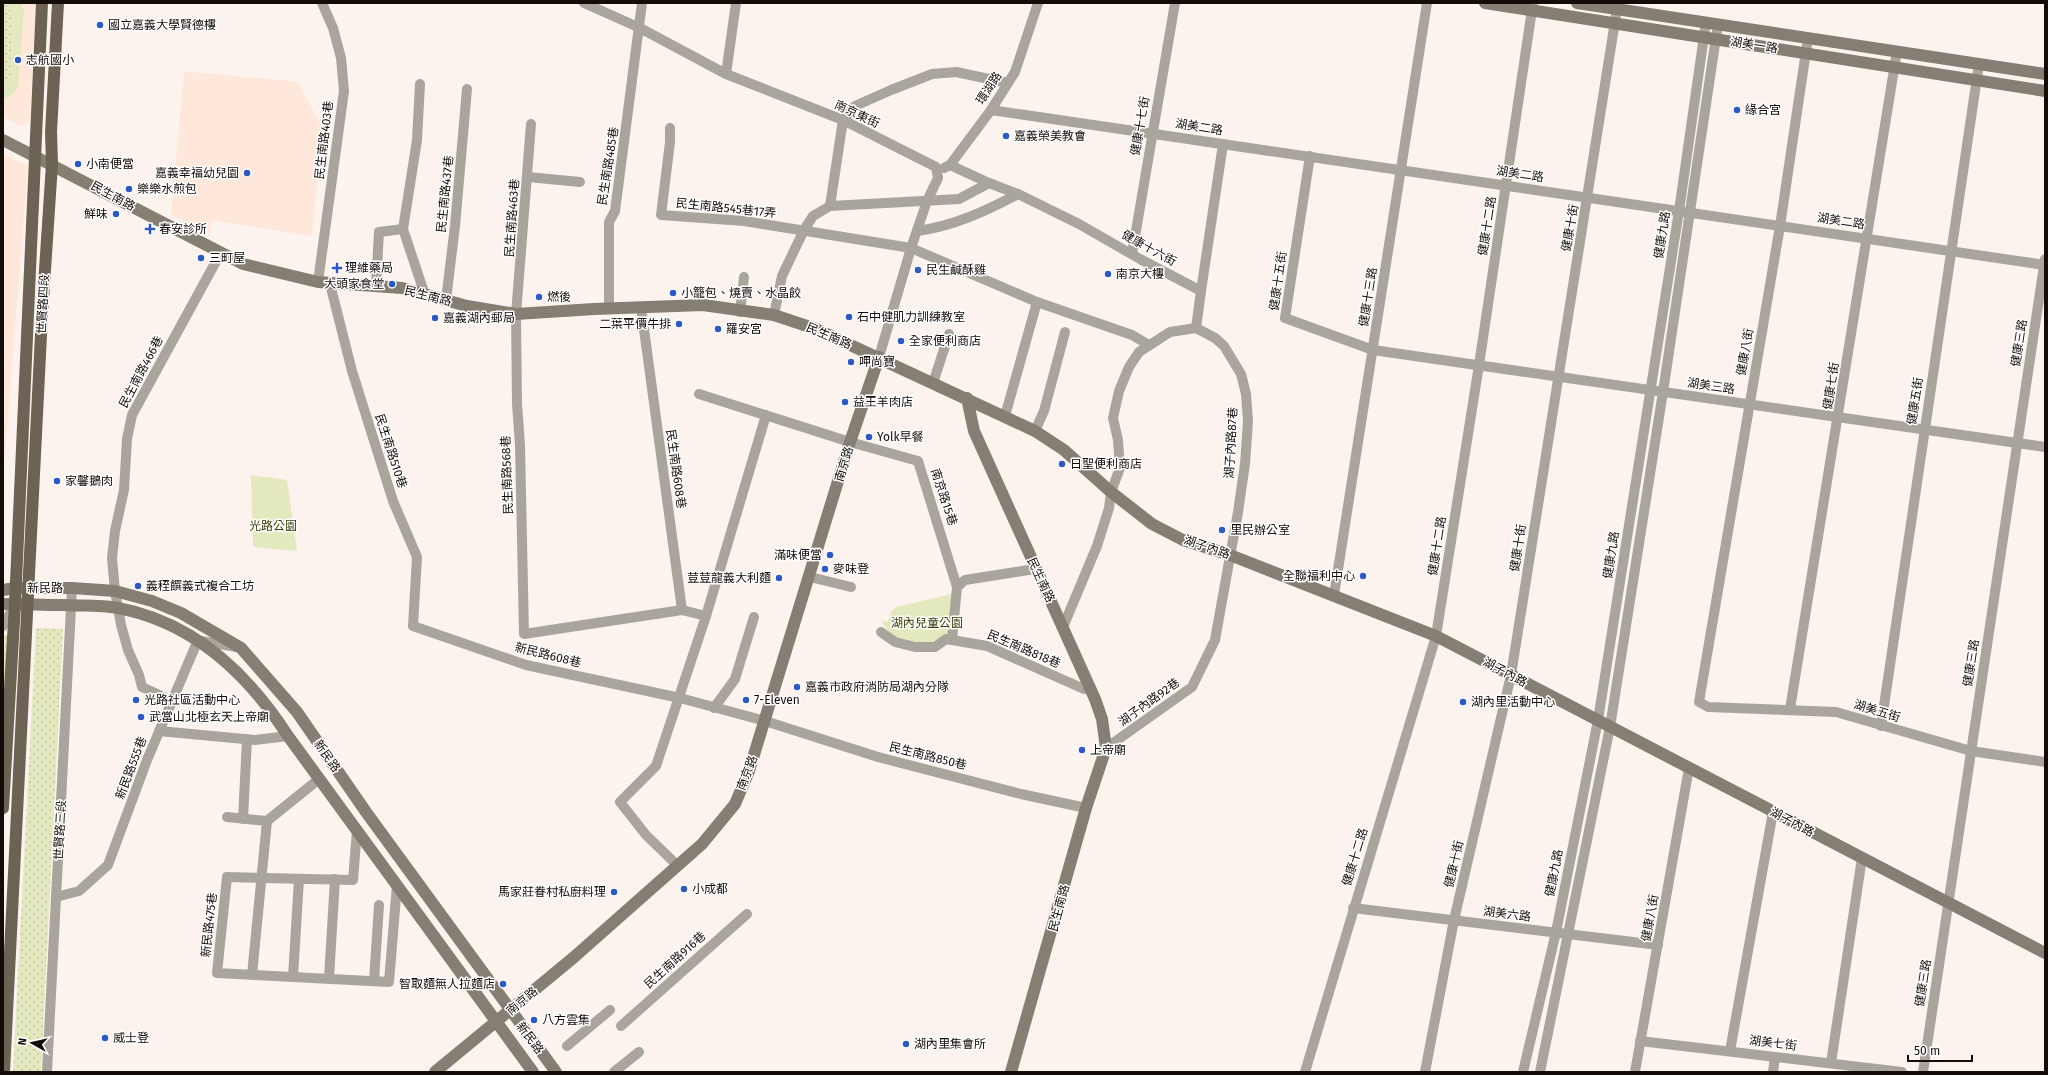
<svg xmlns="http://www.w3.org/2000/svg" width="2048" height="1075" viewBox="0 0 2048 1075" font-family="'Fira Sans','Noto Sans TC',sans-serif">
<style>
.built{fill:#ffe7d9}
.grass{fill:url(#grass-dots)}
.park{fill:#e4e8be}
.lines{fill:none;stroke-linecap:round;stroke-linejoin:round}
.street{stroke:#aaa59c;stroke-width:10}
.secondary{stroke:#857e72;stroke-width:12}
.primary{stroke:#6c6354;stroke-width:12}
.poi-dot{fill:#2d59c8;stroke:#fff;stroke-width:1.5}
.labels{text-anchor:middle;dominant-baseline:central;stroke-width:3;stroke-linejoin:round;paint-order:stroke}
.poi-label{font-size:12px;fill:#130c08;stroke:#fff;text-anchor:start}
.street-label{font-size:12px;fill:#130c08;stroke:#fff}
.park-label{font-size:12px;fill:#3a3c07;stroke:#fff}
</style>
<defs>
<pattern id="grass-dots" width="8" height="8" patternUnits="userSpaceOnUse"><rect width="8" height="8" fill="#e4e8be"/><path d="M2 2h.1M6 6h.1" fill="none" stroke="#c3c6a2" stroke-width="1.8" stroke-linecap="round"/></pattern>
</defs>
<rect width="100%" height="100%" fill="#fcf3ee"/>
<g class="built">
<polygon points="3,3 36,3 30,120 21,126 3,117"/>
<polygon points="184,71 298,82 323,130 312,236 212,220 210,233 171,215"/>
<polygon points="3,154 28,166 3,479"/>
</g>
<g class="grass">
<polygon points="3,3 8,6 14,15 11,75 3,86"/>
<polygon points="36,628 63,629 41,1072 13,1072"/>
<polygon points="8,634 3,716 3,636"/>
</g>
<g class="park">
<polygon points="6,3 21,3 24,11 18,87 13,94 3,99 3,86 11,75 14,15"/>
<polygon points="251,475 287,480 297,551 253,547"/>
<polygon points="952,594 949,636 934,645 896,639 881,622 888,621 891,612 896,607"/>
</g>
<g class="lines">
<g class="street">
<polyline points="584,3 640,28 726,74 843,120 936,167 938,178 927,201 911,248 879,357"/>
<polyline points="1808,38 1780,226 1699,702 1708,707 1836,712 1971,751 2045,762"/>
<polyline points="726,74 736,3"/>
<polyline points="420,84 417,140 403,229 425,295"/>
<polyline points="991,110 2045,265"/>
<polyline points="531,124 516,314 517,404 520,445 524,634 682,610 706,616"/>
<polyline points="670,128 670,142 661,215 744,221 911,248 1037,302 1132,335 1149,345"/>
<polyline points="1310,156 1285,318 1373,350 2045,447"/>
<polyline points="950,165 989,183 1018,194 1079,224 1140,259 1201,291 1223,144"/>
<polyline points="944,168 950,165 991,110 1015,72 1038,3"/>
<polyline points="528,177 580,182"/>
<polyline points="830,206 843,120 855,106 891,90 932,74 956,72 1008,83"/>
<path d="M 917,231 C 954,226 986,211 1018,194"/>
<polyline points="1132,254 1175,3"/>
<polyline points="318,282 344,91 341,58 333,28 322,3"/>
<polyline points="330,284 352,371 393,501 417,557 413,626 526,665 680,698 765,721 878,757 1021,794 1086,808"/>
<polyline points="376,286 379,232 403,229"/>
<polyline points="446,300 455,226 467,89"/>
<polyline points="641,307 682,610"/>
<polyline points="609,308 609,222 615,211 642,3"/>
<polyline points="740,312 744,277"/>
<polyline points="774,315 782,276 804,230 813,216 830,206 959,199 989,183"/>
<polyline points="1196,328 1201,291"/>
<polyline points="933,383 949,334"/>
<polyline points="699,394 850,442 918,461 957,587"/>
<polyline points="1005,416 1037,302"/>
<polyline points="1035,431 1044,411 1065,332"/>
<polyline points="810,577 851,587"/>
<polyline points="1334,595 1427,3"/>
<polyline points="3,626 14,606"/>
<polyline points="1063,627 1097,546 1109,508 1111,492 1120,468 1118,440 1113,418 1119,391 1129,367 1139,352 1170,332 1196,328"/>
<polyline points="881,632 895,642 915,647 935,647 946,639 987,646 1084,689 1089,687"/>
<polyline points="952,640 957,587 965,580 1035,569"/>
<polyline points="172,701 142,687 139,675 128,650 121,625 115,591 112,558 115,531 124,490 127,439 132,415 220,254"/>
<polyline points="714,708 735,679 754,617"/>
<polyline points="1790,709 1897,51"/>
<polyline points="1881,726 1979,64"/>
<polyline points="159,731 255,740 288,736"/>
<polyline points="1106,748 1192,687 1215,640 1238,512 1245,464 1248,421 1246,394 1241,374 1224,346 1215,338 1196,328"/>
<polyline points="227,817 267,821 252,975"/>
<polyline points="243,819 247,739"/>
<polyline points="267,821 319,779"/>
<polyline points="357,830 353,880 227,877 217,973 389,982 397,885"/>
<polyline points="677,865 646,835 620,802 656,766 706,616 766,415"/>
<polyline points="56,897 79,891 108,865 147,760 195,647 201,641 237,647"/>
<polyline points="1353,908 1658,945"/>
<polyline points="293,977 299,879"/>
<polyline points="329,978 335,879"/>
<polyline points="374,981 379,905"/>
<polyline points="621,1026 747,914"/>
<polyline points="1640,1041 1902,1072"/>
<polyline points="567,1046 610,1010"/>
<polyline points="1730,1051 1773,812"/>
<polyline points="1831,1063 1862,858"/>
<polyline points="47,1072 72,588"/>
<polyline points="614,1072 639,1052"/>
<polyline points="1305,1072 1436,636 1479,365 1533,3"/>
<polyline points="1425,1072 1454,920 1511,675 1617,9"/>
<polyline points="1523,1072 1556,932 1598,720 1679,211 1706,22"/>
<polyline points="1540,1072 1610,727 1663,392 1718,24"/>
<polyline points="1635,1072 1689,768"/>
<polyline points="1773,1072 1775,1057"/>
<polyline points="1923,1072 2045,259"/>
</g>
<g class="secondary">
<polyline points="1485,3 2045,91"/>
<polyline points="1577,3 2045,74"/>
<polyline points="3,140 243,264 318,282 402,288 467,306 516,314 594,309 703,305 774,315 816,329 1035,431 1064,450 1111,492 1152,524 1183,540 1230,555 1436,636 2045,953"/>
<polyline points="967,398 974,431 1095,699 1102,719 1106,748 1086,808 1011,1072"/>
<polyline points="3,590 15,588 72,588 115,591 152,601 181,613 241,648 297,712 366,812 556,1072"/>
<path d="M 3,604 C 23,604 44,605 64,605 C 82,606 101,605 118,608 C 193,622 248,674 288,736 L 533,1072"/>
<polyline points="435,1072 573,958 702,844 735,804 749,771 850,442 879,357"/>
</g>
<g class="primary">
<polyline points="3,808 15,604 42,3"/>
<polyline points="4,1072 42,315 52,164 51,132 58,3"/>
</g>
</g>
<g class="poi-dot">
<circle cx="100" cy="25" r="4"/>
<circle cx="18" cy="60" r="4"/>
<circle cx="1737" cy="110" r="4"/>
<circle cx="1006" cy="136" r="4"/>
<circle cx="78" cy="164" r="4"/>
<circle cx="247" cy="173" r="4"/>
<circle cx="129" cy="189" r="4"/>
<circle cx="116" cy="214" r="4"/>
<path d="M148 223h4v4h4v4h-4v4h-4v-4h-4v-4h4z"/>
<circle cx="201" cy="258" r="4"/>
<path d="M335 262h4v4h4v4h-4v4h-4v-4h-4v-4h4z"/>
<circle cx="918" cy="270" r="4"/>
<circle cx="1108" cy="274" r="4"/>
<circle cx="392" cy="284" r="4"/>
<circle cx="673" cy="293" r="4"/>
<circle cx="539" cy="297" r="4"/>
<circle cx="849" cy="317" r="4"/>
<circle cx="435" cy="318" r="4"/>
<circle cx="679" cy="324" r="4"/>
<circle cx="718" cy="329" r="4"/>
<circle cx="901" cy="341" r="4"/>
<circle cx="851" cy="362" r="4"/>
<circle cx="845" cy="402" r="4"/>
<circle cx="869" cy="437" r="4"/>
<circle cx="1062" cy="464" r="4"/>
<circle cx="57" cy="481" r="4"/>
<circle cx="1222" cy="530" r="4"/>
<circle cx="830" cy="555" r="4"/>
<circle cx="825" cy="569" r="4"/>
<circle cx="1363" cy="576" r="4"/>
<circle cx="779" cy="578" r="4"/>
<circle cx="138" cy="586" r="4"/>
<circle cx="797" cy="687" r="4"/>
<circle cx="136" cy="700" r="4"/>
<circle cx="746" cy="700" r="4"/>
<circle cx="1463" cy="702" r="4"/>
<circle cx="141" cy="717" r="4"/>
<circle cx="1082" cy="750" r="4"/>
<circle cx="684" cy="889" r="4"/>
<circle cx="614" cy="892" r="4"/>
<circle cx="503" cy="984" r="4"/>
<circle cx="534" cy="1020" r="4"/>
<circle cx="105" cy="1038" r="4"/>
<circle cx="906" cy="1044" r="4"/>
</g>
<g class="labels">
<g class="poi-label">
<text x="108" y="25">國立嘉義大學賢德樓</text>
<text x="26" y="60">志航國小</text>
<text x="1745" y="110">緣合宮</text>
<text x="1014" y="136">嘉義榮美教會</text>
<text x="86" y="164">小南便當</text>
<text x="239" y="173" text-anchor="end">嘉義幸福幼兒園</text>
<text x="137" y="189">樂樂水煎包</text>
<text x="108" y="214" text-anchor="end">鮮味</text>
<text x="159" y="229">春安診所</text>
<text x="209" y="258">三町屋</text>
<text x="345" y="268">理維藥局</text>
<text x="926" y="270">民生鹹酥雞</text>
<text x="1116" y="274">南京大樓</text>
<text x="384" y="284" text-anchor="end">大頭家食堂</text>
<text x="681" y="293">小籠包、燒賣、水晶餃</text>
<text x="547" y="297">燃後</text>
<text x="857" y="317">石中健肌力訓練教室</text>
<text x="443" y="318">嘉義湖內郵局</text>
<text x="671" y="324" text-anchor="end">二葉平價牛排</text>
<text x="726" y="329">羅安宮</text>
<text x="909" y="341">全家便利商店</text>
<text x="859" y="362">呷尚寶</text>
<text x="853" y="402">益王羊肉店</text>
<text x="877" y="437">Yolk早餐</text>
<text x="1070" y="464">日聖便利商店</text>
<text x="65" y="481">家馨鵝肉</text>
<text x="1230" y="530">里民辦公室</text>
<text x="822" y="555" text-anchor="end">滿味便當</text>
<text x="833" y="569">麥味登</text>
<text x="1355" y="576" text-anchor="end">全聯福利中心</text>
<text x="771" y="578" text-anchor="end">荳荳龍義大利麵</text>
<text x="146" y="586">義秷饌義式複合工坊</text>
<text x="805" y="687">嘉義市政府消防局湖內分隊</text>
<text x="144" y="700">光路社區活動中心</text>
<text x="754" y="700">7-Eleven</text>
<text x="1471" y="702">湖內里活動中心</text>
<text x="149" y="717">武當山北極玄天上帝廟</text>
<text x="1090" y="750">上帝廟</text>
<text x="692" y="889">小成都</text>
<text x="606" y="892" text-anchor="end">馬家莊眷村私廚料理</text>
<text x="495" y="984" text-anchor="end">智取麵無人拉麵店</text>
<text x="542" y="1020">八方雲集</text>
<text x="113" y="1038">威士登</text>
<text x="914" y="1044">湖內里集會所</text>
</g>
<g class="street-label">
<text transform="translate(1754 45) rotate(9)">湖美一路</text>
<text transform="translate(989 88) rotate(-57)">環湖路</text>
<text transform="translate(857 114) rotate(25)">南京東街</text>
<text transform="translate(1140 126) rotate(-80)">健康十七街</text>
<text transform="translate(1199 127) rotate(9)">湖美二路</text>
<text transform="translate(324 140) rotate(-83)">民生南路403巷</text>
<text transform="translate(608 166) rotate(-81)">民生南路485巷</text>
<text transform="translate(1520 174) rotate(8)">湖美二路</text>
<text transform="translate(445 194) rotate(-84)">民生南路437巷</text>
<text transform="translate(113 196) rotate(28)">民生南路</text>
<text transform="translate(726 208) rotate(6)">民生南路545巷17弄</text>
<text transform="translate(512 218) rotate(-86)">民生南路463巷</text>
<text transform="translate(1841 221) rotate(8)">湖美二路</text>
<text transform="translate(1487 226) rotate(-81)">健康十二路</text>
<text transform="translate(1570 228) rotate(-80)">健康十街</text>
<text transform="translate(1662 235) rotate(-81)">健康九路</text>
<text transform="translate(1149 248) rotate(29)">健康十六街</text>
<text transform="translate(1278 281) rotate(-82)">健康十五街</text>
<text transform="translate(428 296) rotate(14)">民生南路</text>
<text transform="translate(1368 297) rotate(-81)">健康十三路</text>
<text transform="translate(43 304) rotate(-87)">世賢路四段</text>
<text transform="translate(829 336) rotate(23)">民生南路</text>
<text transform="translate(2019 343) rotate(-81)">健康三路</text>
<text transform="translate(1745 352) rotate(-80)">健康八街</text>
<text transform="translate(141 372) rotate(-62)">民生南路466巷</text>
<text transform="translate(1711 386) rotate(8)">湖美三路</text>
<text transform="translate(1831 386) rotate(-81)">健康七街</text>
<text transform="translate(1915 401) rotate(-81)">健康五街</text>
<text transform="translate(1231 443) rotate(-87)">湖子內路87巷</text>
<text transform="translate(391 451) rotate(72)">民生南路510巷</text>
<text transform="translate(844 464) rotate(-73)">南京路</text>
<text transform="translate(676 469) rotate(82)">民生南路608巷</text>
<text transform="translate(507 475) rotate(-92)">民生南路568巷</text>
<text transform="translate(944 497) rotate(72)">南京路15巷</text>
<text transform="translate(1437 546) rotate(-81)">健康十二路</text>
<text transform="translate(1207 547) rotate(19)">湖子內路</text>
<text transform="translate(1518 548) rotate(-81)">健康十街</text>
<text transform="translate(1611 555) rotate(-81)">健康九路</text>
<text transform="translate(1041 580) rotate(65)">民生南路</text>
<text x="45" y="588">新民路</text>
<text transform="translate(1024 649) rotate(23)">民生南路818巷</text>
<text transform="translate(548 655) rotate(14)">新民路608巷</text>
<text transform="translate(1971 663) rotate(-81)">健康三路</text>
<text transform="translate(1505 672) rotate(28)">湖子內路</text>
<text transform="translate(1149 702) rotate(-36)">湖子內路92巷</text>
<text transform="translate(1877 711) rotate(17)">湖美五街</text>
<text transform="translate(327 756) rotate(55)">新民路</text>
<text transform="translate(928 756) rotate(14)">民生南路850巷</text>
<text transform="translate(131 768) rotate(-69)">新民路555巷</text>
<text transform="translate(747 773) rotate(-69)">南京路</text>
<text transform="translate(1792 822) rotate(28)">湖子內路</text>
<text transform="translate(60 830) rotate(-87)">世賢路三段</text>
<text transform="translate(1355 857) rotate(-73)">健康十二路</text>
<text transform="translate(1454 864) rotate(-77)">健康十街</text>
<text transform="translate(1554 873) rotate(-79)">健康九路</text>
<text transform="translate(1059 908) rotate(-75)">民生南路</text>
<text transform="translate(1507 914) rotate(7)">湖美六路</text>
<text transform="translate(1650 918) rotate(-80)">健康八街</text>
<text transform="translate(209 925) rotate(-84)">新民路475巷</text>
<text transform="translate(675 960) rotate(-42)">民生南路916巷</text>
<text transform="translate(1923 983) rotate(-81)">健康三路</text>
<text transform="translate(522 1001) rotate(-40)">南京路</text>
<text transform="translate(530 1038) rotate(53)">新民路</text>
<text transform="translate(1773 1043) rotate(7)">湖美七街</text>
</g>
<g class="park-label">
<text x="273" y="526">光路公園</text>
<text x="927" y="623">湖內兒童公園</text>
</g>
</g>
<rect width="2048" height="1075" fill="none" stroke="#130c08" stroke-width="8"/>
<g transform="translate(32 1043) rotate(278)" stroke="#ffffff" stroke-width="3" paint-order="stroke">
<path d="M0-3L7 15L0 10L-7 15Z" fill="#130c08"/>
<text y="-6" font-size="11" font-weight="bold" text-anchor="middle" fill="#130c08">N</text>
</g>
<path d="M1908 1055v6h64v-6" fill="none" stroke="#130c08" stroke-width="2"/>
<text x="1914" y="1055" font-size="12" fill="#130c08" stroke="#ffffff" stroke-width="3" paint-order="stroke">50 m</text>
</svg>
